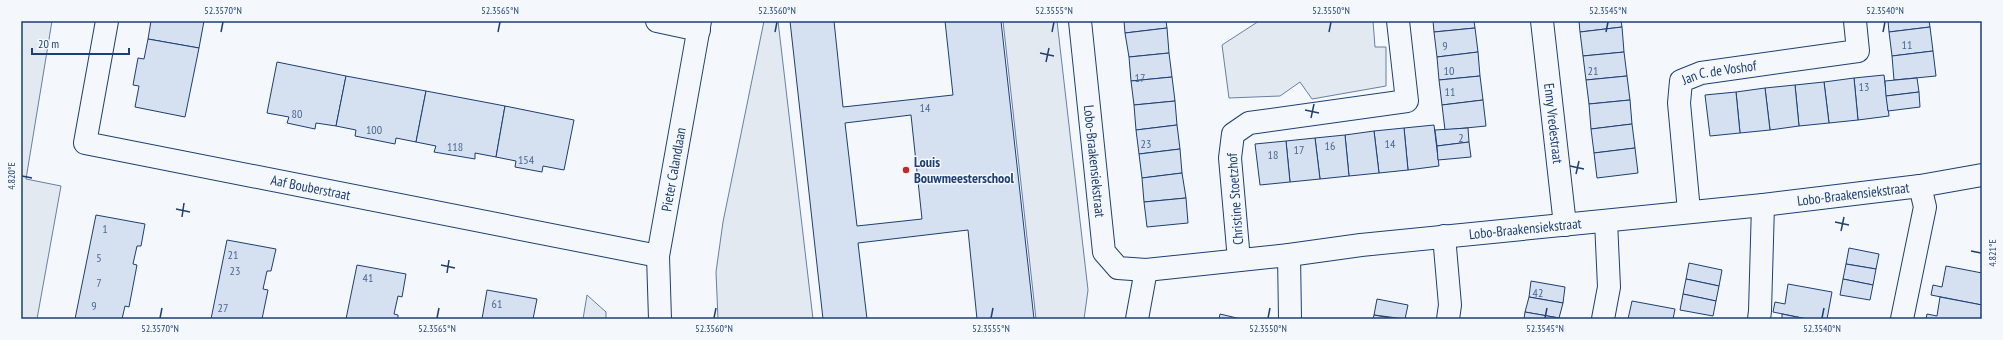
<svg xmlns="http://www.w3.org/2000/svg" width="2003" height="340" viewBox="0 0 2003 340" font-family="'PT Sans Narrow',sans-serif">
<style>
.green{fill:#e3e9f0;stroke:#687fa3}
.building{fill:#d5e0f0;stroke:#1d3f73;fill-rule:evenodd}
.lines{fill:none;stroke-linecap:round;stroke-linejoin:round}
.minor-casing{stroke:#1d3f73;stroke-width:24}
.minor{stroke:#f4f7fb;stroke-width:22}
.ticks{fill:none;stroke:#1d3f73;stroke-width:1.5}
.poi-dot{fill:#c62828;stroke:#f4f7fb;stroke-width:1.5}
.labels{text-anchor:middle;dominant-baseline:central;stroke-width:3;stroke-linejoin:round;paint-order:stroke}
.number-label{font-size:12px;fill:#4b6792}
.street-label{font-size:14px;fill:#1d3f73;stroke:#f4f7fb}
.poi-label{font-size:14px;font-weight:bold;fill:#1d3f73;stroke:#f4f7fb;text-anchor:start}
.neatline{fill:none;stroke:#1d3f73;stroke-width:1.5}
.ticks-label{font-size:10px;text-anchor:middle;fill:#1d3f73}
</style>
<rect width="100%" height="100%" fill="#f4f7fb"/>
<g class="green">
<polygon points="21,21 52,21 26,179 61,186 37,319 21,319"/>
<polygon points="764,21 778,21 813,319 718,319 716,272 723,222"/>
<polygon points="1003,21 1057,21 1088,290 1084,319 1036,319"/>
<polygon points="1259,21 1373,21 1375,47 1386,47 1386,86 1312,99 1300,82 1280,96 1229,98 1222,45"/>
<polygon points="587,295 606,312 606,319 583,319"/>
</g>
<g class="building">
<polygon points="151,21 204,21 199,48 148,39"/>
<path d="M 790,21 L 834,21 L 843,107 L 953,95 L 945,21 L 1001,21 L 1034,319 L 977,319 L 968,230 L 858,243 L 867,319 L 823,319 ZM 911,115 L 922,219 L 857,226 L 845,123 Z"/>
<polygon points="1124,21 1166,21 1167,28 1125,33"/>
<polygon points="1433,21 1474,21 1475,28 1434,32"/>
<polygon points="1579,21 1621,21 1622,27 1580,32"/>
<polygon points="1888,21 1929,21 1930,27 1889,32"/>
<polygon points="1622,27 1624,52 1583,56 1580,32"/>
<polygon points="1930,27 1933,51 1892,56 1889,32"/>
<polygon points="1167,28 1169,53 1129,57 1125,33"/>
<polygon points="1475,28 1478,52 1437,57 1434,32"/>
<polygon points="148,39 199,48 185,117 135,107 139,86 133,85 138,58 144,59"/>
<polygon points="1933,51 1936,76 1894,80 1892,56"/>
<polygon points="1478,52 1480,76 1439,80 1437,57"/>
<polygon points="1624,52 1627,76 1586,80 1583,56"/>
<polygon points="1169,53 1172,77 1131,81 1129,57"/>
<polygon points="277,62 346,76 336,126 316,123 315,129 287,123 289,117 267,113"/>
<polygon points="1884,75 1889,116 1858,120 1854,78"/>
<polygon points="346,76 426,91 416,142 396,138 395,144 355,136 356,130 336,126"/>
<polygon points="1480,76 1483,100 1442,105 1439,80"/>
<polygon points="1627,76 1630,100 1589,104 1586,80"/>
<polygon points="1172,77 1175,101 1134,105 1131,81"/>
<polygon points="1854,78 1858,120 1829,123 1824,82"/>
<polygon points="1917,78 1919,92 1886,96 1885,81"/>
<polygon points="1824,82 1829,123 1799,126 1795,85"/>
<polygon points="1795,85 1799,126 1770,130 1765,88"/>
<polygon points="1765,88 1770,130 1740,133 1736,92"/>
<polygon points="426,91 505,106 496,157 475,153 475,159 434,152 436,146 416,142"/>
<polygon points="1736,92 1740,133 1710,136 1705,95"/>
<polygon points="1919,92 1920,107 1888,111 1886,96"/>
<polygon points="1483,100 1486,126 1445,130 1442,105"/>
<polygon points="1630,100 1632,124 1591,129 1589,104"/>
<polygon points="1175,101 1177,125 1136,130 1134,105"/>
<polygon points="505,106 574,120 564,170 543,166 542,172 515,167 516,161 496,157"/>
<polygon points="1632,124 1635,148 1594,153 1591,129"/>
<polygon points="1177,125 1180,149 1139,154 1136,130"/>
<polygon points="1434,125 1439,166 1408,170 1404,128"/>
<polygon points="1404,128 1408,170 1379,173 1374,131"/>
<polygon points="1468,128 1469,142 1437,146 1435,130"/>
<polygon points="1374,131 1379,173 1349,176 1345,135"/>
<polygon points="1345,135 1349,176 1320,179 1315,138"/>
<polygon points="1315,138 1320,179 1290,182 1286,141"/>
<polygon points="1286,141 1290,182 1260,185 1255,144"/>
<polygon points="1469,142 1471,157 1438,160 1437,146"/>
<polygon points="1635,148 1638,173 1597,178 1594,153"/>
<polygon points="1180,149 1182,173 1142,178 1139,154"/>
<polygon points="1182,173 1186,198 1144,202 1142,178"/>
<polygon points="1186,198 1188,223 1147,227 1144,202"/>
<polygon points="96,215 145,224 141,246 137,246 133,264 137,265 129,307 125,306 122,319 75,319"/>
<polygon points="227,240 276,249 271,271 267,271 263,289 268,290 262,319 211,319"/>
<polygon points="1849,248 1879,254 1876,269 1846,264"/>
<polygon points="1689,263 1722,270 1719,286 1686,279"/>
<polygon points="1846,264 1876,269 1873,285 1843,279"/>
<polygon points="357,265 406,274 402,297 398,296 394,314 398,315 398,319 346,319"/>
<polygon points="1946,266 1982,273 1982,305 1931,295 1933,285 1942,287"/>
<polygon points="1686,279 1719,286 1716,301 1683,294"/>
<polygon points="1843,279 1873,285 1870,300 1840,295"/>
<polygon points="1531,281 1565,287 1563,303 1529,297"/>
<polygon points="1788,284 1832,292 1827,319 1807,319 1773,312 1775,302 1785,304"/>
<polygon points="487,290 537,299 533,319 482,319"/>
<polygon points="1683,294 1716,301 1713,316 1680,310"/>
<polygon points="1529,297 1563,303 1559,318 1525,312"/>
<polygon points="1940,297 1982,305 1981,319 1926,319 1927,314 1937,316"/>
<polygon points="1377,299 1408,305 1405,319 1374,315"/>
<polygon points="1632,301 1675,309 1673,319 1628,319"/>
<polygon points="1525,312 1559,318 1559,319 1524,319"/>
<polygon points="1220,314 1241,319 1219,319"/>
<polygon points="1782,314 1807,319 1782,319"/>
<polygon points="1374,315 1396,319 1373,319"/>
</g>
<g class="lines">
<g class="minor-casing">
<g id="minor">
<path id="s1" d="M 107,21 L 85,143 L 658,256"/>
<polyline points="657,21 699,30"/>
<path id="s2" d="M 1080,21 L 1104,252 L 1118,268 L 1146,270 L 1289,255 L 1361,245 L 1763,205 L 1920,186 L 1982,175"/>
<path id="s3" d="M 1542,21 L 1565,225"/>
<path id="s4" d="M 1689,211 L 1679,103 L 1681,81 L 1701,73 L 1858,51 L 1855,21"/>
<polyline points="1444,236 1450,305 1448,319"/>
<polyline points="1289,255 1290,319"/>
<polyline points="1239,260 1230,158 1233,134 1249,123 1407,101 1398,21"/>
<path id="s5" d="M 660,319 L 658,256 L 700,21"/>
<polyline points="1137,319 1146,270"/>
<polyline points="1603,319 1609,287 1606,221"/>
<polyline points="1759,319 1760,311 1763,205"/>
<polyline points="1902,319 1925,207 1920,186"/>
</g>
</g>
<use href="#minor" class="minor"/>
</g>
<path class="ticks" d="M 221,32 L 223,22M 498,32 L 500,22M 775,32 L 777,22M 1052,32 L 1054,22M 1329,32 L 1331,22M 1606,32 L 1608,22M 1883,32 L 1885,22M 1040,53 L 1054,56M 1046,62 L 1049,48M 1305,110 L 1319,113M 1311,118 L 1314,104M 1570,166 L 1584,169M 1576,174 L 1579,161M 22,176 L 32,178M 176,209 L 190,212M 182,217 L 184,203M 1835,222 L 1849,225M 1841,231 L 1844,217M 1971,251 L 1981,253M 441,265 L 455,268M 447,273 L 449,260M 160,318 L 162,308M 437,318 L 439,308M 714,318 L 716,308M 991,318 L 993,308M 1268,318 L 1270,308M 1545,318 L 1547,308M 1822,318 L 1824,308"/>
<circle class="poi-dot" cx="906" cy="170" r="4"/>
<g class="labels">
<g class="number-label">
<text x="1907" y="44">11</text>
<text x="1445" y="45">9</text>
<text x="1449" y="70">10</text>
<text x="1593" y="70">21</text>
<text x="1140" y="77">17</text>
<text x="1864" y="86">13</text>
<text x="1450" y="91">11</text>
<text x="925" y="107">14</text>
<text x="297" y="113">80</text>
<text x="374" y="129">100</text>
<text x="1461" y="137">2</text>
<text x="1146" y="143">23</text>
<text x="1390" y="143">14</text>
<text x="1330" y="145">16</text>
<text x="455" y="146">118</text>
<text x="1299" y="149">17</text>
<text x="1273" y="154">18</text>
<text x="526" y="159">154</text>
<text x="105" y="228">1</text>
<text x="233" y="254">21</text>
<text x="99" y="257">5</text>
<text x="235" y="270">23</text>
<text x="368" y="277">41</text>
<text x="99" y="282">7</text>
<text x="1538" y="292">42</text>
<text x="497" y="303">61</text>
<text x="94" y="305">9</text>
<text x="223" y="307">27</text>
</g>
<g class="street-label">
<text stroke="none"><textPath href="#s4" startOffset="170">Jan C. de Voshof</textPath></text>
<text stroke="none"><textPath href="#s3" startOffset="103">Enny Vredestraat</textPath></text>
<text stroke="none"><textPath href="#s2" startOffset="141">Lobo-Braakensiekstraat</textPath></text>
<text stroke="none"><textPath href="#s5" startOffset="151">Pieter Calandlaan</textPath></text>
<text stroke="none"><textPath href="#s1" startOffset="354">Aaf Bouberstraat</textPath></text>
<text stroke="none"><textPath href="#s2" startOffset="993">Lobo-Braakensiekstraat</textPath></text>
<text transform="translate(1235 199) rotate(-94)">Christine Stoetzhof</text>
<text stroke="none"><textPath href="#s2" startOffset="663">Lobo-Braakensiekstraat</textPath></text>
</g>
<g class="poi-label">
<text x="914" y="162">Louis<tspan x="914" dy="16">Bouwmeesterschool</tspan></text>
</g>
</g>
<rect width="2003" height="340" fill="none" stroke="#f4f7fb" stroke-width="44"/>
<path d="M32 48v6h97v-6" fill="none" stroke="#1d3f73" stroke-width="2"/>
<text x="38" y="48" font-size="12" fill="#1d3f73" stroke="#f4f7fb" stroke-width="3" paint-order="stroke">20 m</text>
<rect x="22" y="22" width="1959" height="296" class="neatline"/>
<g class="ticks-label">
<text x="223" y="14">52.3570°N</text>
<text x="500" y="14">52.3565°N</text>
<text x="777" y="14">52.3560°N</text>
<text x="1054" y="14">52.3555°N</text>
<text x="1331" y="14">52.3550°N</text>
<text x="1608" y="14">52.3545°N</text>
<text x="1885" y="14">52.3540°N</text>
<text transform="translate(11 176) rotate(-90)" y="4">4.820°E</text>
<text transform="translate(1992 253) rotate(-90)" y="4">4.821°E</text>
<text x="160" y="332">52.3570°N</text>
<text x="437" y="332">52.3565°N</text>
<text x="714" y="332">52.3560°N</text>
<text x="991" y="332">52.3555°N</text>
<text x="1268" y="332">52.3550°N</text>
<text x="1545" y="332">52.3545°N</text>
<text x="1822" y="332">52.3540°N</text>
</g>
</svg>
